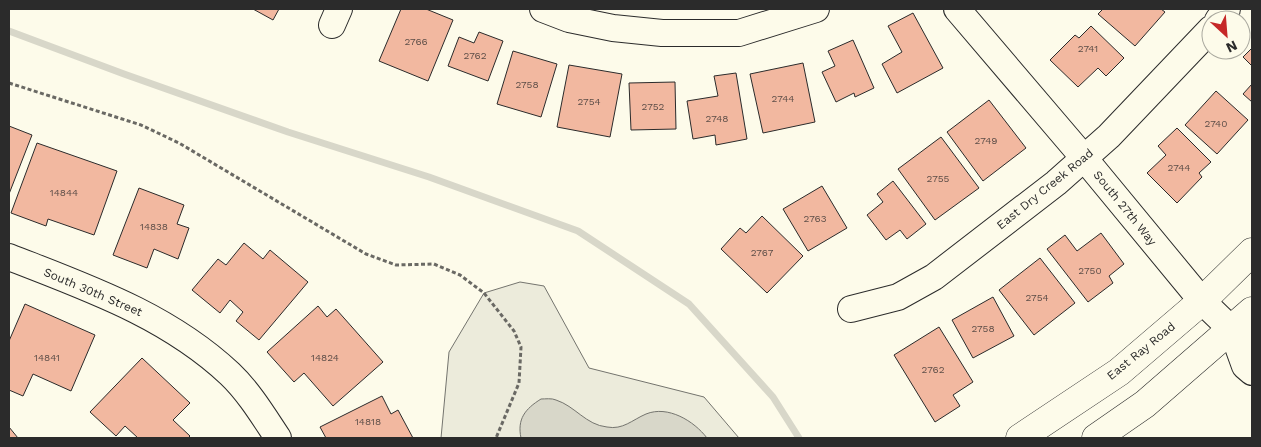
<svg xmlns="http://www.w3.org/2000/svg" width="1261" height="447" viewBox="0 0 1261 447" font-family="'Work Sans',sans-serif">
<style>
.green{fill:#ecebdb;stroke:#74746e}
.water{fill:#d8d7c9;stroke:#74746e}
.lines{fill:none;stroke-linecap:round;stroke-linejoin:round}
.stream{stroke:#d8d7c9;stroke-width:7}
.building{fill:#f2b8a0;stroke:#2b2b2b}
.minor-casing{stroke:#2b2b2b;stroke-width:28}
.major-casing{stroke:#2b2b2b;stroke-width:29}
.path{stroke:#6a6964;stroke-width:3;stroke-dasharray:4 2.5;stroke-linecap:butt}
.minor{stroke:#fdfbea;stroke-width:26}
.major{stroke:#fdfbea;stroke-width:28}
.labels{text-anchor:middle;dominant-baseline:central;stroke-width:4;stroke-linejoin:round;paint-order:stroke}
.number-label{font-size:10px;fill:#5d4e48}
.street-label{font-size:12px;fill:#2b2b2b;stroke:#fdfbea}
</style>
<rect width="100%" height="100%" fill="#fdfbea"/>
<polygon class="green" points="520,282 544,286 589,368 704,397 739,438 441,438 449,352 484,293"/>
<path class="water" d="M 541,399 C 545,399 552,398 556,400 C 575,406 586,425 607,427 C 623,430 632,420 646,414 C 668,405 694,421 707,438 L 521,438 C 517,419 525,409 541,399 Z"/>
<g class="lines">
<polyline class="stream" points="9,31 124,74 288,132 429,177 578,231 689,304 773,397 799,438"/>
</g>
<g class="building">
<polygon points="253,9 279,9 273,20"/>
<polygon points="401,9 426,9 453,20 428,81 379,61"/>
<polygon points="1103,9 1161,9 1165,12 1135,46 1098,14"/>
<polygon points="913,13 943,68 897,93 882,64 902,52 888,26"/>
<polygon points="1091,26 1124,58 1106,76 1098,68 1078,87 1050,60 1075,35 1079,38"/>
<polygon points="479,32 503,41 488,81 448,66 459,37 474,43"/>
<polygon points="853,40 874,88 855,97 854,93 836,102 822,72 835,66 828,51"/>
<polygon points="1252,48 1252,66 1243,57"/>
<polygon points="513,51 557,64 541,117 497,104"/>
<polygon points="803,63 815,122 763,133 750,74"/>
<polygon points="569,65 622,74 610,137 557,127"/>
<polygon points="736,73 747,139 716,145 715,135 693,139 687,101 718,96 714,76"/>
<polygon points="675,82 676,129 631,130 629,83"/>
<polygon points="1252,84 1252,102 1243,94"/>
<polygon points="1216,91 1248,120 1217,154 1185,125"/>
<polygon points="989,100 1026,148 983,181 947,132"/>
<polygon points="9,126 32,135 9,194"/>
<polygon points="1177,128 1211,162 1199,173 1202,177 1177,203 1147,173 1166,155 1158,146"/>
<polygon points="941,137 979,188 935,220 898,169"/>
<polygon points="37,143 117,171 94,235 48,219 46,226 11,213"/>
<polygon points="893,181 926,224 907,239 900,230 886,240 867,215 883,202 877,194"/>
<polygon points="822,186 847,228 808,251 783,209"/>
<polygon points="139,188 184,205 177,224 189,228 178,259 154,249 147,268 113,255"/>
<polygon points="762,216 803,256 767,293 721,249 740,228 746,233"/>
<polygon points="1101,233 1124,264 1109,276 1113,283 1088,302 1047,249 1065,235 1077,251"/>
<polygon points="244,243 263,259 270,250 308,282 259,340 236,321 243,312 230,300 220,313 192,290 218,259 226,265"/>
<polygon points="1040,258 1075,303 1034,335 999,290"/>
<polygon points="993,297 1014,336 973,358 952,320"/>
<polygon points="25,304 95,335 71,391 33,374 23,396 9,390 9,341"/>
<polygon points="318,306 327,317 336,309 383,362 333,406 304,373 294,382 267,352"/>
<polygon points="939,327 973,382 953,395 960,406 935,422 894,355"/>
<polygon points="142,358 190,403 173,420 190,436 188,438 138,438 125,426 116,436 90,412"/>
<polygon points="382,396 391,414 398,410 413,438 326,438 320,427"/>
<polygon points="9,427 18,438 9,438"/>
</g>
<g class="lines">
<g class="minor-casing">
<g id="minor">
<polyline points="543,9 569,19 613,28 662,33 739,33 816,9"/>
<polyline points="957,9 1084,158 1202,301 1232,330 1252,339"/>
<polyline points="1218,20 1227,9"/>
<polyline points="332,25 339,9"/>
<path d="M 9,257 C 88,288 167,315 230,374 C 249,392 264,417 278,438"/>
<polyline points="851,309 898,297 934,277 1056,183 1109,136 1211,29"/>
<polyline points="1232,330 1245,366 1252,372"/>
</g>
</g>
<g class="major-casing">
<g id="major">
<polyline points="1020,438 1119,372 1202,301 1252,252"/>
<polyline points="1096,438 1145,404 1252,311"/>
</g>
</g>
<polyline class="path" points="9,83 141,125 179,143 366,254 396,265 434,264 460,275 484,293 514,331 521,347 519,383 496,438"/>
<use href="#minor" class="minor"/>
<use href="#major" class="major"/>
</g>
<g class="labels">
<g class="number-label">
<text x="416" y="41">2766</text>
<text x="1088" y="48">2741</text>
<text x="475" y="55">2762</text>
<text x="527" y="84">2758</text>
<text x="783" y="98">2744</text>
<text x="589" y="101">2754</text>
<text x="653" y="106">2752</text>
<text x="717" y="118">2748</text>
<text x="1216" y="123">2740</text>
<text x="986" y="140">2749</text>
<text x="1179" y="167">2744</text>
<text x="938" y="178">2755</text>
<text x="64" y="192">14844</text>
<text x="815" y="218">2763</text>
<text x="154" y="226">14838</text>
<text x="762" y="252">2767</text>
<text x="1090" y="270">2750</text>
<text x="1037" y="297">2754</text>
<text x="983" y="328">2758</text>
<text x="47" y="357">14841</text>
<text x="325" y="357">14824</text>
<text x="933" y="369">2762</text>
<text x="368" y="421">14818</text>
</g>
<g class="street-label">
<text transform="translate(1045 189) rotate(-39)">East Dry Creek Road</text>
<text transform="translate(1125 208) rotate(51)">South 27th Way</text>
<text transform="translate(93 292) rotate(23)">South 30th Street</text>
<text transform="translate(1141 351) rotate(-39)">East Ray Road</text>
</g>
</g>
<rect width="1261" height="447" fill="none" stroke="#2b2b2b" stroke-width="20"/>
<g transform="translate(1226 35) rotate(154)"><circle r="24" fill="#fdfbea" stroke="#a9a89e"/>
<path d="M0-4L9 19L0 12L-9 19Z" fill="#c62828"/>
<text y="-8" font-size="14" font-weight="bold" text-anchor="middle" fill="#2b2b2b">N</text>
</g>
</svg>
